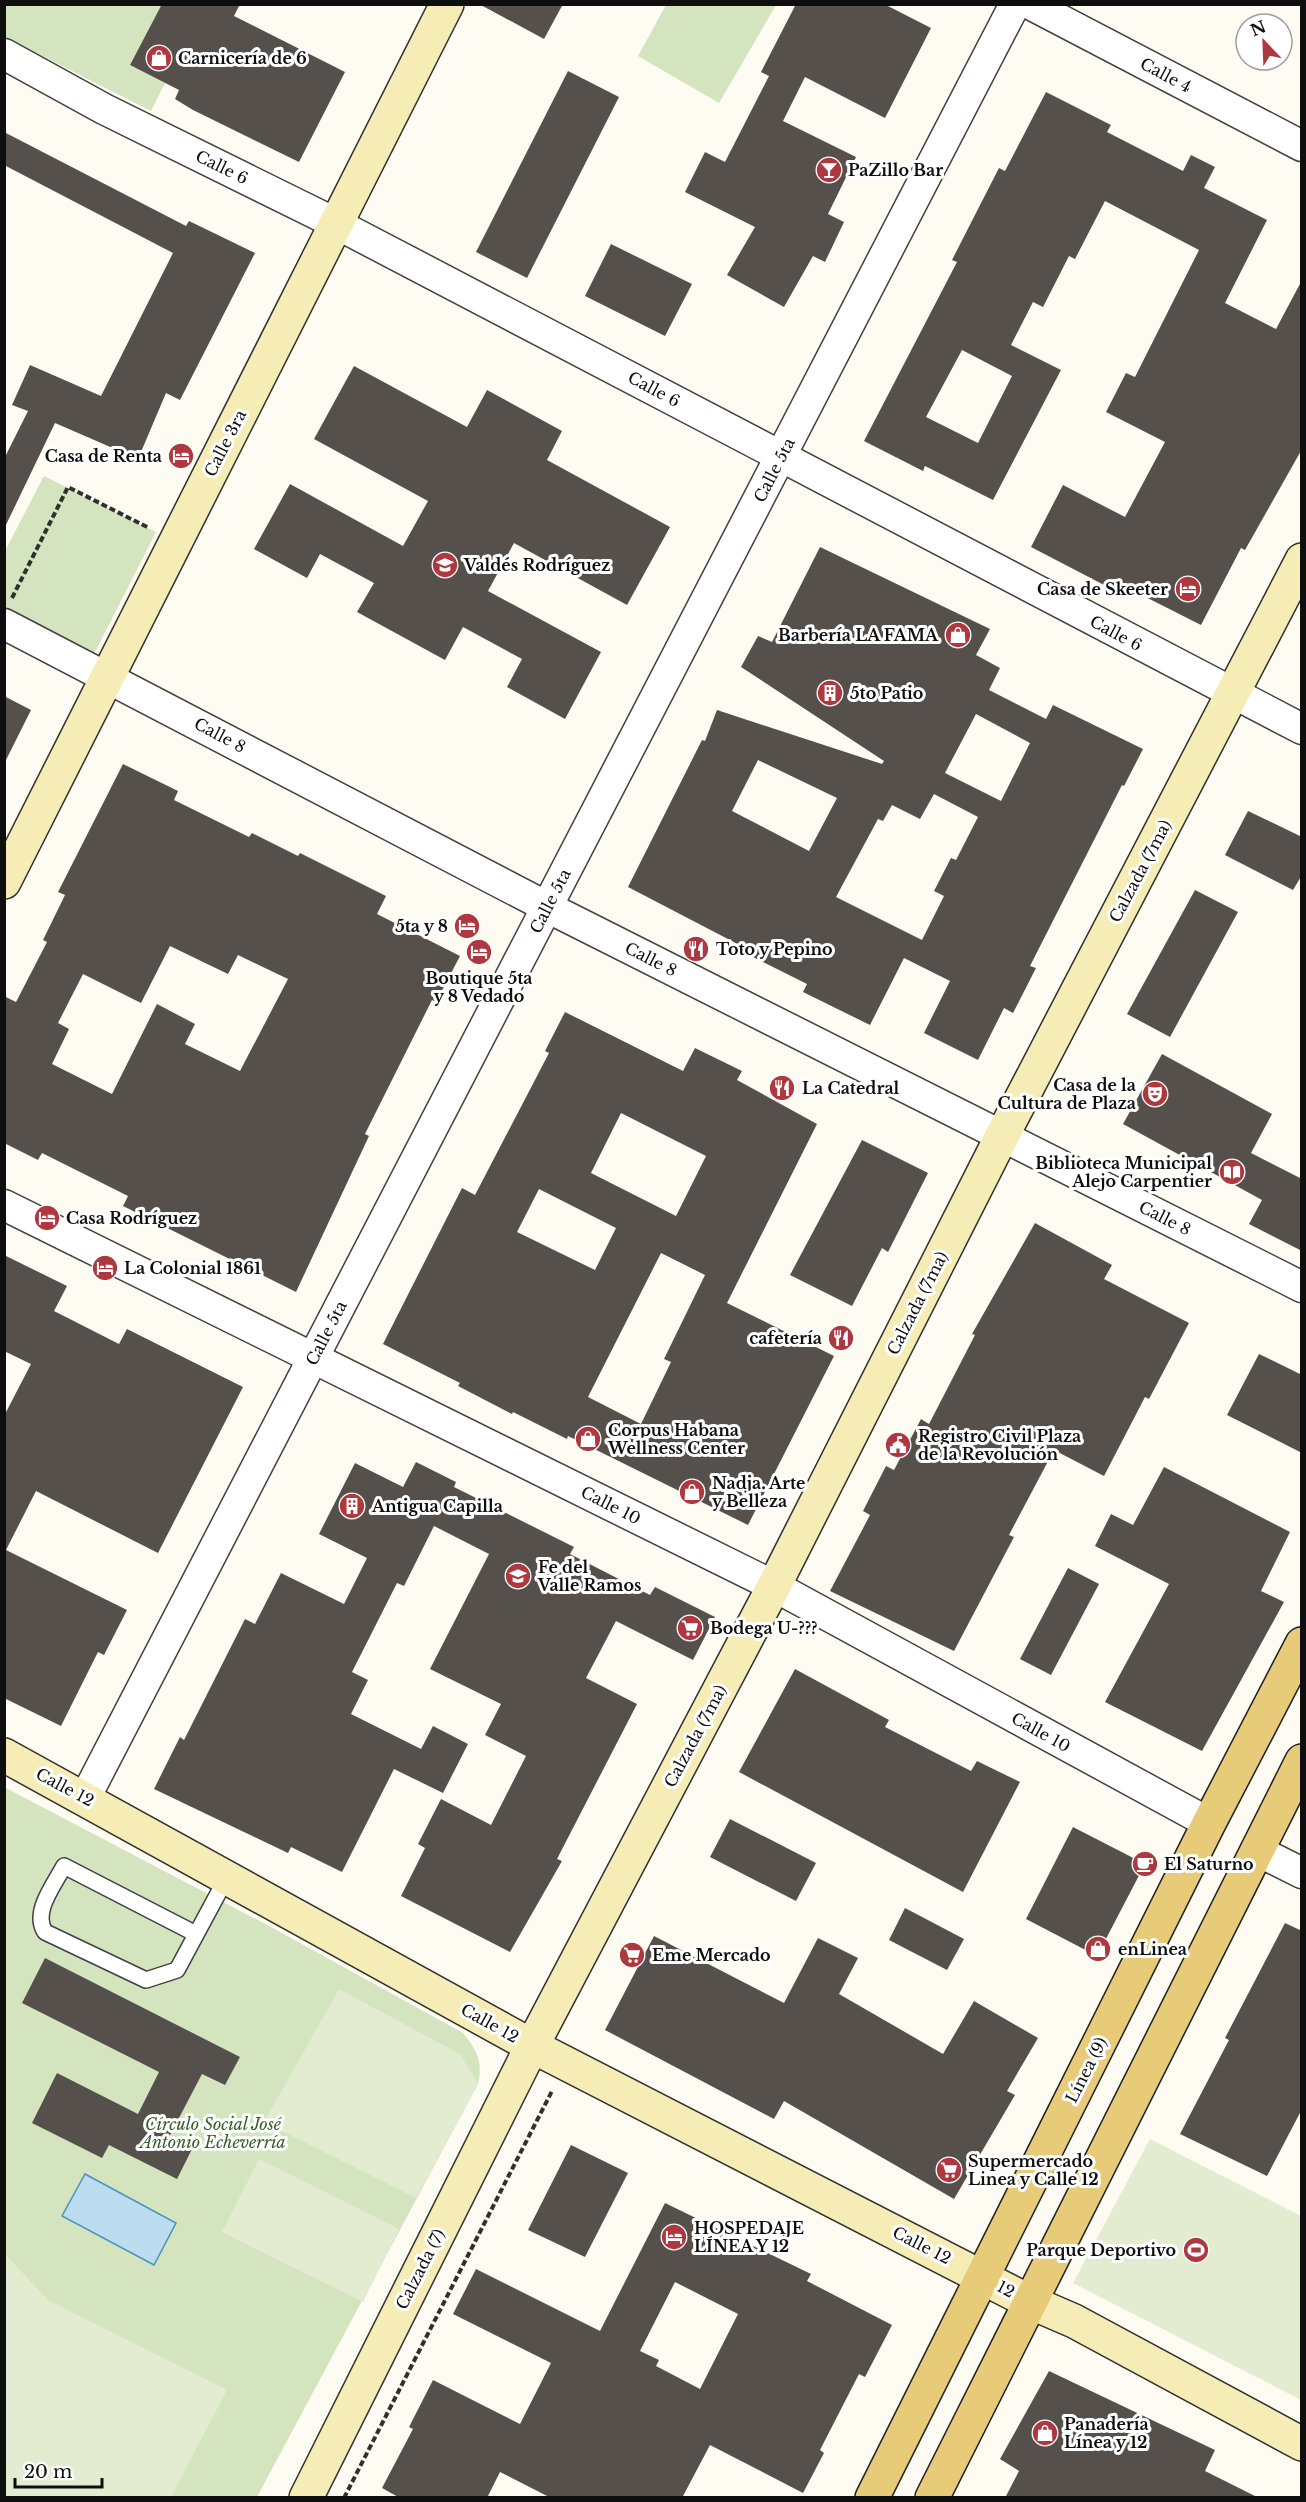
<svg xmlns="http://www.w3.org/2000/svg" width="1306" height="2502" viewBox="0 0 1306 2502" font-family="'Libre Baskerville',serif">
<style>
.green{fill:#d3e4bf}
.pitch{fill:#e3ecd0}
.water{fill:#bcdcef;stroke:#4c91bd;stroke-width:1.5}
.building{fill:#56504c;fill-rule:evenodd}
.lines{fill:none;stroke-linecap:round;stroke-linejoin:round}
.service-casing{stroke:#414141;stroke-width:18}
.minor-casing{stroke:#414141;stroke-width:33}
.secondary-casing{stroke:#303030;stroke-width:36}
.primary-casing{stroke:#1f1f1f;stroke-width:36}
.path{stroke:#303030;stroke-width:4;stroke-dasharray:6 3;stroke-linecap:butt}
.service{stroke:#fff;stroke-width:15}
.minor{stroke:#fff;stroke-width:30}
.secondary{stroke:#f5edb5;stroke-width:33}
.primary{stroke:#e7cb78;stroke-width:33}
.labels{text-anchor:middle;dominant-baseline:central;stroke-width:6;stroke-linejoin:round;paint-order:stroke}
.poi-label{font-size:16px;font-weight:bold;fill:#0e0e0e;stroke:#fff;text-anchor:start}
.street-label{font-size:16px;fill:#0e0e0e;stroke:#fff}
.park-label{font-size:16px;font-style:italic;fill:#335e27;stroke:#fff}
</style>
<rect width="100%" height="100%" fill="#fdfbf2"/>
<g class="green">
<polygon points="4,5 162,5 130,65 165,83 151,111 5,37"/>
<polygon points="666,5 776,5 719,103 638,56"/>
<polygon points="44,476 156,532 94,654 5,609 4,553"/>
<path d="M 4,1787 L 271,1927 L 463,2033 C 477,2050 483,2062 478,2084 L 257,2497 L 5,2497 Z"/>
</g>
<g class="pitch">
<polygon points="339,1989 460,2054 478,2084 416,2198 264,2122"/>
<polygon points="1150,2139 1301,2216 1301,2400 1073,2283"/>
<polygon points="259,2159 399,2229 363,2302 222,2232"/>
<polygon points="5,2254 48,2300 227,2390 171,2497 5,2497"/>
</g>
<polygon class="water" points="85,2174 176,2223 154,2265 62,2216"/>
<g class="building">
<polygon points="162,4 240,4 234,16 345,72 299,162 193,110 175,99 179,90 130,65"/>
<polygon points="479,4 563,4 544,39"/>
<polygon points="796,4 884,4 931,28 885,118 805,77 783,121 856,157 828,214 844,222 825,262 813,256 784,307 727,275 755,227 685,192 705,152 725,162 769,76 761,72"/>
<polygon points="568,71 619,97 527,278 476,252"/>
<path d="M 1046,92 L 1111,125 L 1107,132 L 1183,171 L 1191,155 L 1215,167 L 1204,188 L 1267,220 L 1225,303 L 1276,329 L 1302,280 L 1302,449 L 1245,550 L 1241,548 L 1201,625 L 1110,579 L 1106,586 L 1031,547 L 1063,485 L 1125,517 L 1165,442 L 1106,412 L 1126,373 L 1135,377 L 1199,250 L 1105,201 L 1075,259 L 1069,256 L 1043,307 L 1033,302 L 1011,345 L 1061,370 L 993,500 L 925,466 L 923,471 L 864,441 L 957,262 L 952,260 L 978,209 L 999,168 L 1005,171 ZM 962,350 L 1012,376 L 978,443 L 926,417 Z"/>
<polygon points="4,132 186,226 189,221 255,253 180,400 166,393 138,459 55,423 4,529 4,459 28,411 12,405 30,365 101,396 173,253 4,165"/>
<polygon points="611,244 692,284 665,336 585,296"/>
<polygon points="354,366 467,427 487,390 562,431 547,460 670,527 627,605 514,543 488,591 601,652 565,719 507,687 522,659 463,627 445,660 357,612 374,583 320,554 307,578 254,549 290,484 403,546 428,501 314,439"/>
<path d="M 820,547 L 990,629 L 976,655 L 1000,668 L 989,690 L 1046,719 L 1053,705 L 1143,749 L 1124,786 L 1122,785 L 1030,966 L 1036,968 L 1013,1013 L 1004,1008 L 978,1060 L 924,1033 L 950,981 L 904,958 L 870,1025 L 803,992 L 807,984 L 747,954 L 749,950 L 628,887 L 702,740 L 705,741 L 717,710 L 882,764 L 884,761 L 741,667 L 758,636 L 772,642 ZM 976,714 L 1030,743 L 1001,801 L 945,773 ZM 758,760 L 837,798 L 809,851 L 732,811 ZM 934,794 L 978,817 L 956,860 L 951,858 L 934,891 L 944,896 L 922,940 L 836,897 L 878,819 L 883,821 L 892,805 L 920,819 Z"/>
<polygon points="4,696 31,710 4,764"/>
<path d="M 123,764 L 178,791 L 174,800 L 249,837 L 252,833 L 298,856 L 300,853 L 386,896 L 377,914 L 460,956 L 436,1002 L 432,1000 L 365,1134 L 369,1136 L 296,1292 L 123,1206 L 128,1196 L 42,1153 L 38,1160 L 4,1143 L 4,996 L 16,1002 L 47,942 L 43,940 L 65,895 L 58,892 ZM 170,946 L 228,974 L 238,955 L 288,979 L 240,1071 L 185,1044 L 195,1024 L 157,1004 L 112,1094 L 52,1064 L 69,1029 L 58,1023 L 83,974 L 141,1003 Z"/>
<polygon points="1248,811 1302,837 1302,875 1293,890 1225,855"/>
<polygon points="1195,890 1238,912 1170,1037 1127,1014"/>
<path d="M 565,1012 L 683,1071 L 695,1048 L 742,1071 L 737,1080 L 817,1124 L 727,1303 L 834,1356 L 748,1525 L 568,1436 L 567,1439 L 513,1412 L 512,1414 L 458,1386 L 460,1383 L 383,1344 L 462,1188 L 475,1195 L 549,1053 L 545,1051 ZM 621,1113 L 706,1156 L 676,1216 L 591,1173 ZM 539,1189 L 616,1228 L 595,1270 L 517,1232 ZM 661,1253 L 705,1275 L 664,1359 L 671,1362 L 641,1424 L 588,1397 Z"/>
<polygon points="1162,1054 1272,1114 1251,1153 1302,1179 1302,1251 1249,1224 1262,1200 1123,1124"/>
<polygon points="862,1140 928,1173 888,1252 882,1248 852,1306 790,1275"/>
<polygon points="1035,1223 1112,1265 1104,1279 1189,1323 1149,1399 1145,1397 1104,1476 1054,1450 1009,1535 1014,1537 954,1651 830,1591 870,1515 863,1511 886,1466 894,1470 921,1419 929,1424 975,1335 972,1334"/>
<polygon points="4,1255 67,1286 54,1311 119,1344 127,1329 243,1387 158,1553 36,1491 6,1550 127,1610 104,1655 98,1652 61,1726 4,1698 4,1416 31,1364 4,1351"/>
<polygon points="1259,1354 1302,1375 1302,1453 1227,1415"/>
<polygon points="416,1462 456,1482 454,1487 574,1547 570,1554 650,1595 655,1587 715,1617 693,1660 616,1621 586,1678 637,1704 557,1859 562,1861 510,1952 401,1896 425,1848 418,1844 441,1799 491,1825 526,1756 485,1735 501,1704 430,1669 489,1554 434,1526 404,1586 397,1583 352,1672 368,1680 351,1714 421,1749 433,1726 468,1744 443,1793 394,1769 342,1872 291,1847 288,1853 154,1789 180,1737 184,1740 245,1619 255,1624 281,1573 344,1604 367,1558 319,1534 355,1463 403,1487"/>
<polygon points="1164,1467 1290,1532 1261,1591 1284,1602 1202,1751 1105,1702 1169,1584 1095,1546 1111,1514 1133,1525"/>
<polygon points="1068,1568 1099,1584 1051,1675 1020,1659"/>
<polygon points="795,1669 889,1720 885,1727 971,1771 977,1761 1020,1782 963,1892 739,1772"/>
<polygon points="730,1819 816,1863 796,1901 710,1857"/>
<polygon points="1073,1827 1145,1864 1097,1956 1026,1919"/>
<polygon points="905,1908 964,1939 947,1970 889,1940"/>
<polygon points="1285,1923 1302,1931 1302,2109 1267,2176 1180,2134 1229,2040 1225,2038"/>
<polygon points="654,1936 784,2003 818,1938 858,1958 839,1994 943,2054 974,2001 1038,2038 1007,2091 1015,2095 954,2199 784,2101 774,2119 605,2030"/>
<polygon points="45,1958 240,2057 225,2085 202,2074 169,2137 192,2149 177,2179 109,2145 102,2158 32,2123 57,2073 138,2114 159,2072 22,2003"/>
<polygon points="571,2145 628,2173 585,2257 528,2230"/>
<path d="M 665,2203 L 811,2274 L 807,2281 L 892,2325 L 865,2377 L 859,2374 L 820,2450 L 824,2453 L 803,2493 L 710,2445 L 682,2498 L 551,2498 L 500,2472 L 487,2498 L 400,2498 L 382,2488 L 413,2429 L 409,2427 L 433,2380 L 520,2424 L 551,2363 L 453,2314 L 476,2269 L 600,2331 ZM 675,2282 L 738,2314 L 700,2389 L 656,2366 L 659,2360 L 640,2351 Z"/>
<polygon points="1049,2371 1215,2450 1205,2471 1259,2498 1005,2498 1019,2471 1000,2459"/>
</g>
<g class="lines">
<g class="service-casing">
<path id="service" d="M 196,1934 L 64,1866 C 54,1885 32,1912 45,1932 L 146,1980 L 177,1970 L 227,1877"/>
</g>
<g class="minor-casing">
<g id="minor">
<polyline points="1030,4 1302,146"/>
<polyline points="4,54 104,109 335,223 1302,729"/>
<polyline points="4,624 547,907 1302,1287"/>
<polyline points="4,1205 774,1586 1209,1823"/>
<polyline points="85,1798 1015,4"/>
<polyline points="1256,1850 1302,1873"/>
</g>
</g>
<g class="secondary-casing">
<g id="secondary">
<polyline points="4,882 447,4"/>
<polyline points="4,1755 532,2046 1030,2302 1074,2321 1302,2444"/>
<polyline points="306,2498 532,2046 774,1586 1002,1136 1302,560"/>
</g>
</g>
<g class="primary-casing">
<g id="primary">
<polyline points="872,2498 1209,1823 1302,1644"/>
<polyline points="932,2498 1302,1761"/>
</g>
</g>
<g class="path">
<polyline points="12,598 68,487 149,528"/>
<polyline points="344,2498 552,2091"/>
</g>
<use href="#service" class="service"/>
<use href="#minor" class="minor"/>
<use href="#secondary" class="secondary"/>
<use href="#primary" class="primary"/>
</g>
<defs>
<g id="shop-disc" transform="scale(1.35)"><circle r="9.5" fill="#ad383f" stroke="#fff"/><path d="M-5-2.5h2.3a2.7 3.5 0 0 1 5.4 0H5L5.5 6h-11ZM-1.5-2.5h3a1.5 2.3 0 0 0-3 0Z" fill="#fff"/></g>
<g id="bar-disc" transform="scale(1.35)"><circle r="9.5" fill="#ad383f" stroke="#fff"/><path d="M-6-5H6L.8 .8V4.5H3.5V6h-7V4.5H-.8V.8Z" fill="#fff"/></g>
<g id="hotel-disc" transform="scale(1.35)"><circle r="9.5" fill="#ad383f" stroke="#fff"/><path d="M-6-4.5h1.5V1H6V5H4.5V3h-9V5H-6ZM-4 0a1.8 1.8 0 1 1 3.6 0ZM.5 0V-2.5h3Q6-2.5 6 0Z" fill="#fff"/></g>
<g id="school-disc" transform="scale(1.35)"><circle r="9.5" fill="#ad383f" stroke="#fff"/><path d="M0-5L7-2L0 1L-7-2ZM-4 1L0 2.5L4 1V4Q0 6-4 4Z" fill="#fff"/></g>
<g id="building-disc" transform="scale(1.35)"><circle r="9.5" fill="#ad383f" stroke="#fff"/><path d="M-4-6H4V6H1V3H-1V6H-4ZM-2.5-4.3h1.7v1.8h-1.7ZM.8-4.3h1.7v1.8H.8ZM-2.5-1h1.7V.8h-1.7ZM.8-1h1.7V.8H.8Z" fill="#fff"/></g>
<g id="restaurant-disc" transform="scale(1.35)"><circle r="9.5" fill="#ad383f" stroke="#fff"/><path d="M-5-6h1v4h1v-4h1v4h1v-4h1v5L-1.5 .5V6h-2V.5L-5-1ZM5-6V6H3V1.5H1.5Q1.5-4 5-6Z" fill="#fff"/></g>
<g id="theatre-disc" transform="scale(1.35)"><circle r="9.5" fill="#ad383f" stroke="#fff"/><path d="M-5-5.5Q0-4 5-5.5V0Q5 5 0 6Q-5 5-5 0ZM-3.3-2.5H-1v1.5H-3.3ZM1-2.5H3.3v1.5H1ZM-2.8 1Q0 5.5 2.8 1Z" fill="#fff"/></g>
<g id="library-disc" transform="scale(1.35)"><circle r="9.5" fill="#ad383f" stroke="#fff"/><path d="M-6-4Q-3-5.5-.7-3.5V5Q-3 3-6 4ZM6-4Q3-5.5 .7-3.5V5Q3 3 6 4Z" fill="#fff"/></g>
<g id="civic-disc" transform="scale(1.35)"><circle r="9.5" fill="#ad383f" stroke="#fff"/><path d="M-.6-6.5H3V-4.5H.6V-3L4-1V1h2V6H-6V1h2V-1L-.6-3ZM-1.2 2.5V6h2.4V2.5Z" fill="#fff"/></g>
<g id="supermarket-disc" transform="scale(1.35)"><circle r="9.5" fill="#ad383f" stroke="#fff"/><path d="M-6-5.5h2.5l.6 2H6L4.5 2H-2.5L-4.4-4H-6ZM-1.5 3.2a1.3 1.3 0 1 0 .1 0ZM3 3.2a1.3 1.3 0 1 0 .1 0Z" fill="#fff"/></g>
<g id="cafe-disc" transform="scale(1.35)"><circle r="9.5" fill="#ad383f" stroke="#fff"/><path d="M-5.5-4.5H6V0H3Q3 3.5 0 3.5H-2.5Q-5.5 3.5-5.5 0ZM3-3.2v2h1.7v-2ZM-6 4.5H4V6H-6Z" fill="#fff"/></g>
<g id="stadium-disc" transform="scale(1.35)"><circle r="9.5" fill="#ad383f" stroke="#fff"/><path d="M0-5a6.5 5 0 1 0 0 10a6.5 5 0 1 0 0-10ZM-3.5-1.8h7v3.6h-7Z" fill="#fff"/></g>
</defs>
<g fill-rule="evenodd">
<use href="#shop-disc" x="159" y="58"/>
<use href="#bar-disc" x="829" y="170"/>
<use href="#hotel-disc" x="181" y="456"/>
<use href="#school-disc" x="445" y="565"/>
<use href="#hotel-disc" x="1188" y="589"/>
<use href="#shop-disc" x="958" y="635"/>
<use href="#building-disc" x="830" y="693"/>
<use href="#hotel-disc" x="467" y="926"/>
<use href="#restaurant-disc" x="696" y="949"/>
<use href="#hotel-disc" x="479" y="952"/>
<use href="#restaurant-disc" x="782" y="1088"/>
<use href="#theatre-disc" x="1155" y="1094"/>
<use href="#library-disc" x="1232" y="1172"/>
<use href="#hotel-disc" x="47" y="1218"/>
<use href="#hotel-disc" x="105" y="1268"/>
<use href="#restaurant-disc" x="841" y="1338"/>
<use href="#shop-disc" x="588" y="1439"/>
<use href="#civic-disc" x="898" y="1445"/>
<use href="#shop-disc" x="692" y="1492"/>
<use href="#building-disc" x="352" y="1506"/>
<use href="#school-disc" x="518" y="1576"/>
<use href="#supermarket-disc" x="690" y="1628"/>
<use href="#cafe-disc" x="1145" y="1864"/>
<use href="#shop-disc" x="1098" y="1949"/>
<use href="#supermarket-disc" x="632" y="1955"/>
<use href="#supermarket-disc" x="949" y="2170"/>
<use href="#hotel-disc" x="674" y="2237"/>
<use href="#stadium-disc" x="1196" y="2250"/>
<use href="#shop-disc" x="1045" y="2433"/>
</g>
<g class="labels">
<g class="poi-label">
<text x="178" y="58">Carnicería de 6</text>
<text x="848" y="170">PaZillo Bar</text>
<text x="162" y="456" text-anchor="end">Casa de Renta</text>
<text x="464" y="565">Valdés Rodríguez</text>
<text x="1168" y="589" text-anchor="end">Casa de Skeeter</text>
<text x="938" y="635" text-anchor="end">Barbería LA FAMA</text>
<text x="850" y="693">5to Patio</text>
<text x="448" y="926" text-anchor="end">5ta y 8</text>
<text x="716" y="949">Toto y Pepino</text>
<text x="479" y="978" text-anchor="middle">Boutique 5ta<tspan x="479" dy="18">y 8 Vedado</tspan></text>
<text x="1136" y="1085" text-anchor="end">Casa de la<tspan x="1136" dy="18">Cultura de Plaza</tspan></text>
<text x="802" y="1088">La Catedral</text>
<text x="1212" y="1163" text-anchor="end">Biblioteca Municipal<tspan x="1212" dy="18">Alejo Carpentier</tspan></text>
<text x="66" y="1218">Casa Rodríguez</text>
<text x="124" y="1268">La Colonial 1861</text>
<text x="822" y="1338" text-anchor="end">cafetería</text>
<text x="608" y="1430">Corpus Habana<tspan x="608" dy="18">Wellness Center</tspan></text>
<text x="918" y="1436">Registro Civil Plaza<tspan x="918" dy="18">de la Revolución</tspan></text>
<text x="712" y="1483">Nadja. Arte<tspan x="712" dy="18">y Belleza</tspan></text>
<text x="372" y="1506">Antigua Capilla</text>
<text x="538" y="1567">Fe del<tspan x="538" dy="18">Valle Ramos</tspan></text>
<text x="710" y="1628">Bodega U-???</text>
<text x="1164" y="1864">El Saturno</text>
<text x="1118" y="1949">enLinea</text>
<text x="652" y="1955">Eme Mercado</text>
<text x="968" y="2161">Supermercado<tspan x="968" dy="18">Linea y Calle 12</tspan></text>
<text x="694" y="2228">HOSPEDAJE<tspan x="694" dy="18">LÍNEA Y 12</tspan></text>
<text x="1176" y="2250" text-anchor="end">Parque Deportivo</text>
<text x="1064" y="2424">Panadería<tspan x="1064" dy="18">Línea y 12</tspan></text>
</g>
<g class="street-label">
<text transform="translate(1166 75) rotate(28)">Calle 4</text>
<text transform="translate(222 167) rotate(26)">Calle 6</text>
<text transform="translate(654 389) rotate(28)">Calle 6</text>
<text transform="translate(225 443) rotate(-63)">Calle 3ra</text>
<text transform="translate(774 470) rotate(-63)">Calle 5ta</text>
<text transform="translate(1116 633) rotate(28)">Calle 6</text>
<text transform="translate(220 735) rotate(28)">Calle 8</text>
<text transform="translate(1140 871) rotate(-62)">Calzada (7ma)</text>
<text transform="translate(550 901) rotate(-63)">Calle 5ta</text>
<text transform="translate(651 959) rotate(27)">Calle 8</text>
<text transform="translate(1165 1218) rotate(27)">Calle 8</text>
<text transform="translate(917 1303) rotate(-63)">Calzada (7ma)</text>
<text transform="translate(326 1333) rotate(-63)">Calle 5ta</text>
<text transform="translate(611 1505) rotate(27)">Calle 10</text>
<text transform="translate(1041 1732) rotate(29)">Calle 10</text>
<text transform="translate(695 1736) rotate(-62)">Calzada (7ma)</text>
<text transform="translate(65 1787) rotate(28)">Calle 12</text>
<text transform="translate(490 2023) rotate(29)">Calle 12</text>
<text transform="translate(1086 2070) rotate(-63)">Línea (9)</text>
<text transform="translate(922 2245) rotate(27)">Calle 12</text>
<text transform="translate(420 2269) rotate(-63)">Calzada (7)</text>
<text transform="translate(1006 2289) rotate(28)">12</text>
</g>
<g class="park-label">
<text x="213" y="2124">Círculo Social José<tspan x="213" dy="18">Antonio Echeverría</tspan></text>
</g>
</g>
<rect width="1306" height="2502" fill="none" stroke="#0e0e0e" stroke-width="12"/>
<g transform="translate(1264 42) rotate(337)"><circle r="28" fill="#ffffff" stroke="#9f9f9f" stroke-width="1.5"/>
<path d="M0-4.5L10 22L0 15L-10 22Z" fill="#ad383f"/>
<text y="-9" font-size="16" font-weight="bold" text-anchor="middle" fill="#0e0e0e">N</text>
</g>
<path d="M15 2478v9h87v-9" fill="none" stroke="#0e0e0e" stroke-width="3"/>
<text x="24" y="2478" font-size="18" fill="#0e0e0e" stroke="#ffffff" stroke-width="4.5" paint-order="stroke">20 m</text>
</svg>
